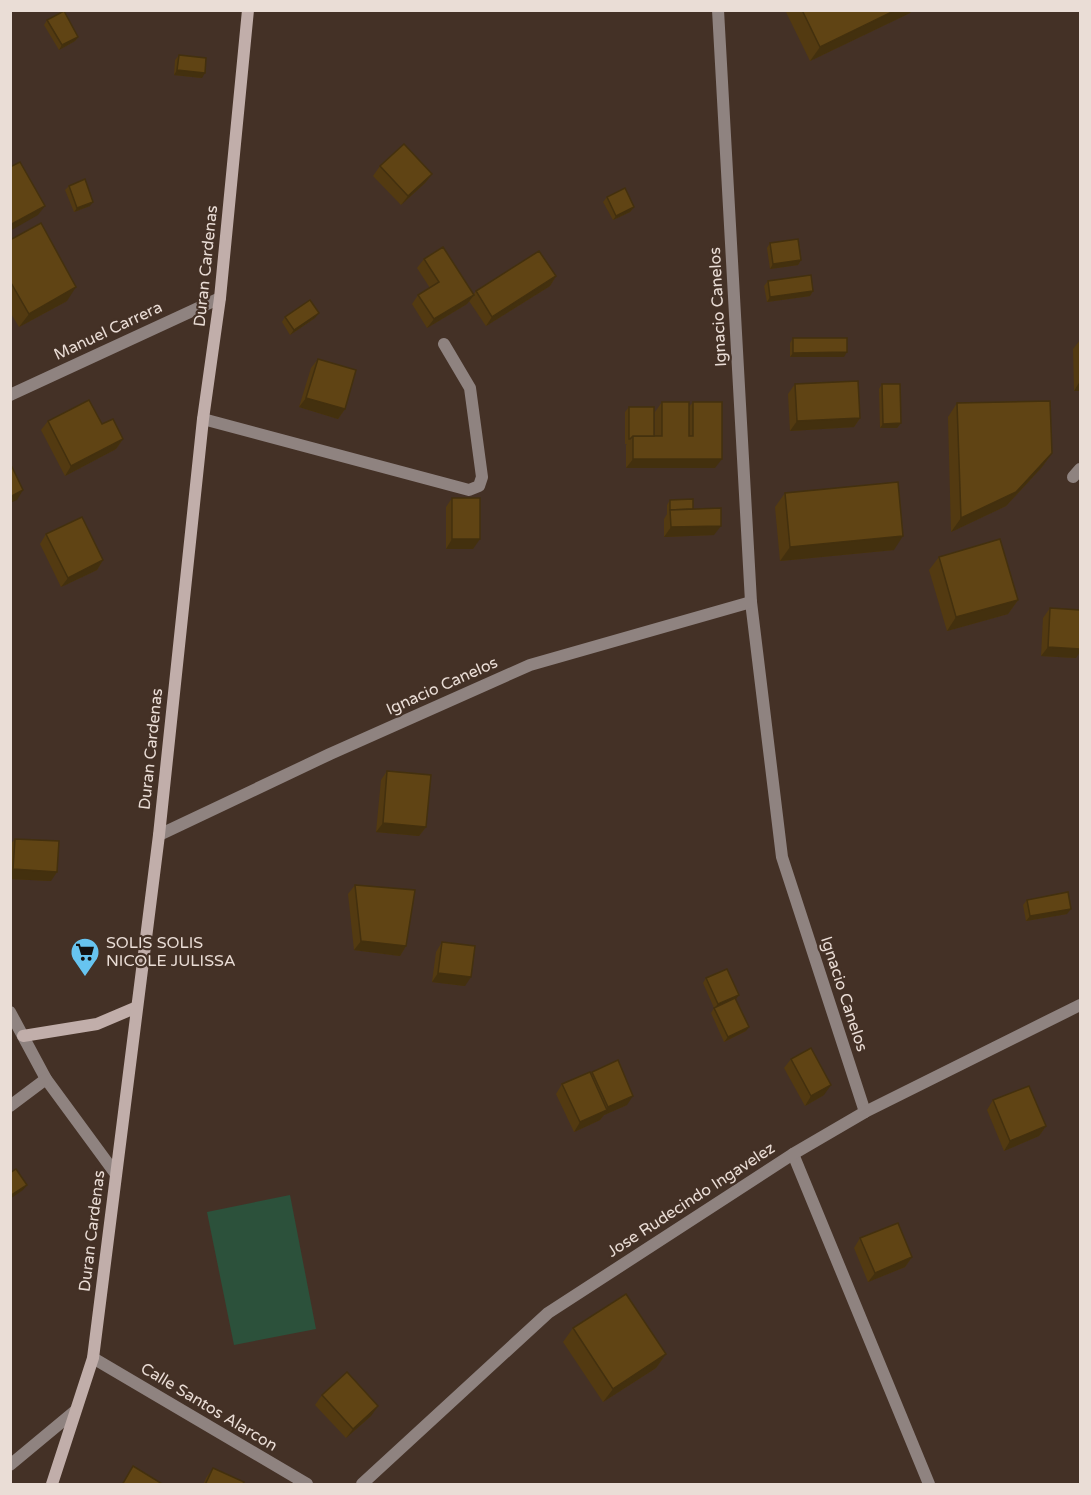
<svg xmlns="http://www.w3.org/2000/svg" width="1091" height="1495" viewBox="0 0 1091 1495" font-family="'Varela Round',sans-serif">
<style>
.green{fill:#2c513b}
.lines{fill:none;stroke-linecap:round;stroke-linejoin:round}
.street{stroke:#8f8380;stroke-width:12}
.secondary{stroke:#c1aeaa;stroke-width:12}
.wall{fill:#533a11}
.shaded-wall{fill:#43300e}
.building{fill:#604414;stroke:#43300e;stroke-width:1.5}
.labels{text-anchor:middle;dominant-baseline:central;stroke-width:4.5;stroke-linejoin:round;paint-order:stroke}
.street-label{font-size:16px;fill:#eaddd6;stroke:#443126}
.poi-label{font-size:16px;fill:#eaddd6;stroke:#443126;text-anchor:start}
</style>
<rect width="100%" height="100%" fill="#443126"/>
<polygon class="green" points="290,1195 316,1329 234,1345 207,1212"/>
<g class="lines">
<g class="street">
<polyline points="718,10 751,602 782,857 865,1112"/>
<polyline points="10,395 220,298"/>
<polyline points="203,419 469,490 479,486 482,477 470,388 444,344"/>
<polyline points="1073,477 1080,469"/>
<polyline points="159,835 330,754 530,665 751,602"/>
<polyline points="10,1012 46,1079 115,1173"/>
<polyline points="10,1106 46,1079"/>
<polyline points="793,1154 929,1484"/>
<polyline points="93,1358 307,1484"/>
<polyline points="10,1465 75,1411"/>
<polyline points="362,1484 548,1313 793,1154 865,1112 1080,1005"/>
</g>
<g class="secondary">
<polyline points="23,1036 97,1024 137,1007"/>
<polyline points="52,1484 93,1358 159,835 203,419 220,298 248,10"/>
</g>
</g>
<g class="wall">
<polygon points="785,10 912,10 910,13 810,61"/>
<polygon points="47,20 78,37 75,41 59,50 44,25"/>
<polygon points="179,55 202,78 174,75 175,60"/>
<polygon points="380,166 432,174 425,183 401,205 373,176"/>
<polygon points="69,186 90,206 74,212 65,190"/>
<polygon points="607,197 634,207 630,212 613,220 603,202"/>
<polygon points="10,240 67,301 19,327 10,312"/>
<polygon points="770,243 801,260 798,265 770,269 767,248"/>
<polygon points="424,259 474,295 467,304 427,328 412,304 418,295 430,288 417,268"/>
<polygon points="556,276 550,286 486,326 469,301 476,291"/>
<polygon points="768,281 813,291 810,296 767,302 764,286"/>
<polygon points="285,317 315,318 290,335 282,322"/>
<polygon points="793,338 844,357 790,357 790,343"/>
<polygon points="1080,340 1080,391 1074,391 1073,349"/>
<polygon points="318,359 345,409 338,419 299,407 311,368"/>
<polygon points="795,384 860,418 854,427 790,431 788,394"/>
<polygon points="882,384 901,423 897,428 880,428 879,389"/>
<polygon points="662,402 689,407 693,402 715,468 626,468 626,445 627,444 625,444 625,412 629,407 654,436 655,436 655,412"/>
<polygon points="957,403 1052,453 1042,467 1006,506 951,532 948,417"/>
<polygon points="48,421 102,424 123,439 116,449 65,476 41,430"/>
<polygon points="785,493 894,550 780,561 775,507"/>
<polygon points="452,498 473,549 446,549 446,507"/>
<polygon points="670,500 693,509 714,535 664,537 664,519 667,514 667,505"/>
<polygon points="46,534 103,560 97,570 61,587 40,544"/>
<polygon points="939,557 1018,600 1008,614 947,631 929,570"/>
<polygon points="1050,608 1076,658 1041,656 1043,618"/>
<polygon points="387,771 426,827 419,836 376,832 381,780"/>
<polygon points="15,839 51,881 10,879 10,845"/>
<polygon points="355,885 406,946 400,956 354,950 348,894"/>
<polygon points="1027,900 1067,914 1026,921 1023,905"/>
<polygon points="442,942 465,986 432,982 436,952"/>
<polygon points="706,978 739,995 736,999 746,1031 724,1042 711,1013 714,1008 703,983"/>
<polygon points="791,1059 824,1095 805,1106 784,1068"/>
<polygon points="592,1072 627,1105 604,1115 600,1120 574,1132 556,1094 562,1084 591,1074"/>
<polygon points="993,1100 1046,1126 1039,1136 1004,1151 987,1110"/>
<polygon points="860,1238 912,1257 905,1267 868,1282 854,1248"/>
<polygon points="573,1328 666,1354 656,1368 603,1402 563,1342"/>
<polygon points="322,1395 371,1416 346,1438 315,1405"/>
<polygon points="213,1468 242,1485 203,1485 206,1478"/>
</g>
<g class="shaded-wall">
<polygon points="896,10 912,10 910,13 810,61 820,47"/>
<polygon points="78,37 75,41 59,50 62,45"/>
<polygon points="177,70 205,73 202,78 174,75"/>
<polygon points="432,174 425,183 401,205 408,196"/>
<polygon points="93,202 90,206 74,212 77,208"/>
<polygon points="45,206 38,215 10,231 10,225"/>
<polygon points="634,207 630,212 613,220 616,216"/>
<polygon points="801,260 798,265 770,269 773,264"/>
<polygon points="556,276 550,286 486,326 492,317"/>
<polygon points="76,287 67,301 19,327 29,314"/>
<polygon points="813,291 810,296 767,302 770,297"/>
<polygon points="474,295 467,304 427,328 434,319"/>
<polygon points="319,313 315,318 290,335 294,330"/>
<polygon points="847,352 844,357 790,357 793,353"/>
<polygon points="1080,381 1080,391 1074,391"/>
<polygon points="306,398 345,409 338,419 299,407"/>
<polygon points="860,418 854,427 790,431 797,421"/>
<polygon points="901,423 897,428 880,428 883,424"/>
<polygon points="123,439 116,449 65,476 71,466"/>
<polygon points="1052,453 1042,467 1006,506 951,532 961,518"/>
<polygon points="633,459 722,459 715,468 626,468"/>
<polygon points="23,490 17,500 10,503 10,497"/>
<polygon points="721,526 714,535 664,537 671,527"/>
<polygon points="903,536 894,550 780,561 790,547"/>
<polygon points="452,539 480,539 473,549 446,549"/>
<polygon points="103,560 97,570 61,587 68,578"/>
<polygon points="1018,600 1008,614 947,631 956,617"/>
<polygon points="1048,647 1080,649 1080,652 1076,658 1041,656"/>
<polygon points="383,823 426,827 419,836 376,832"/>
<polygon points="13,869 57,872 51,881 10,879 10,874"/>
<polygon points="1071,909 1067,914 1026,921 1030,916"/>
<polygon points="361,941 406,946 400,956 354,950"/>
<polygon points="438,973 471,977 465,986 432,982"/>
<polygon points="739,995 735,1000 714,1009 718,1004"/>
<polygon points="749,1027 746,1031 724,1042 728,1037"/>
<polygon points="831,1085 824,1095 805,1106 811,1096"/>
<polygon points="633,1096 627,1105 604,1115 600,1120 574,1132 580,1122 604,1111 608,1107"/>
<polygon points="1046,1126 1039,1136 1004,1151 1010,1141"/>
<polygon points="27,1185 23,1190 10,1199 10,1196"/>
<polygon points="912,1257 905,1267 868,1282 875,1273"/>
<polygon points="666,1354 656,1368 603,1402 613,1389"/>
<polygon points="378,1406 371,1416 346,1438 353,1429"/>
</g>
<g class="building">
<polygon points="802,10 896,10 820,47"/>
<polygon points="64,11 78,37 62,45 47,20"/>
<polygon points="179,55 206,58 205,73 177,70"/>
<polygon points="404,144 432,174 408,196 380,166"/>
<polygon points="20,162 45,206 10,225 10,167"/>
<polygon points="85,179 93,202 77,208 69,186"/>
<polygon points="625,188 634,207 616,216 607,197"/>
<polygon points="41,223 76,287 29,314 10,281 10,240"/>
<polygon points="798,239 801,260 773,264 770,243"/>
<polygon points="443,247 474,295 434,319 418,295 439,282 424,259"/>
<polygon points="539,251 556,276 492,317 476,291"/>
<polygon points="811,275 813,291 770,297 768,281"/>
<polygon points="310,300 319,313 294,330 285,317"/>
<polygon points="793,338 847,338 847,352 793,353"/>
<polygon points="318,359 356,370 345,409 306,398"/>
<polygon points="858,381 860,418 797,421 795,384"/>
<polygon points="882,384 900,384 901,423 883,424"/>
<polygon points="89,400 102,424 113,419 123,439 71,466 48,421"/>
<polygon points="1050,401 1052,453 1016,492 961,518 957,403"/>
<polygon points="662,402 689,402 689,436 693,436 693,402 722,402 722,459 633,459 633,436 662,436"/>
<polygon points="629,407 654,407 654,436 633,436 630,439 629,439"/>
<polygon points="12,467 23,490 10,497 10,468"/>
<polygon points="898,482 903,536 790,547 785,493"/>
<rect x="452" y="498" width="28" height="41"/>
<polygon points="693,499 693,509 670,510 670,500"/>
<polygon points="721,508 721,526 671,527 670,510"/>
<polygon points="82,517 103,560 68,578 46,534"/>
<polygon points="1000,539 1018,600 956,617 939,557"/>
<polygon points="1050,608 1080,610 1080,649 1048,647"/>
<polygon points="387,771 431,775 426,827 383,823"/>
<polygon points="15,839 59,841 57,872 13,869"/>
<polygon points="355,885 415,890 406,946 361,941"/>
<polygon points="1068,892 1071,909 1030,916 1027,900"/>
<polygon points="442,942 475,946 471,977 438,973"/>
<polygon points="727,969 739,995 718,1004 706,978"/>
<polygon points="735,998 749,1027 728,1037 714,1008"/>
<polygon points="811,1048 831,1085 811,1096 791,1059"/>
<polygon points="618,1060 633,1096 608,1107 592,1072"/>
<polygon points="590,1072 607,1110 580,1122 562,1084"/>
<polygon points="1029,1086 1046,1126 1010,1141 993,1100"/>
<polygon points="16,1169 27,1185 10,1196 10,1173"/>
<polygon points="898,1223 912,1257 875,1273 860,1238"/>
<polygon points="626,1294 666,1354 613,1389 573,1328"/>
<polygon points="347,1372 378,1406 353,1429 322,1395"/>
<polygon points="133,1466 164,1485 122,1485"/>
<polygon points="213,1468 244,1482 242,1485 205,1485"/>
</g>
<defs>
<g id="supermarket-pin" transform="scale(1.5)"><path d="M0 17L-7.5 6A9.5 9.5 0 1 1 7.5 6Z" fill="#67c4f0" stroke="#443126"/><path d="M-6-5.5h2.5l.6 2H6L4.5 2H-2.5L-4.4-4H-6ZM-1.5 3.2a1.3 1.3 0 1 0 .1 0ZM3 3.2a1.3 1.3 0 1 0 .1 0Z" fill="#111"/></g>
</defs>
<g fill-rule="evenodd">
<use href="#supermarket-pin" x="85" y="952"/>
</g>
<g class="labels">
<g class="street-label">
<text transform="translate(206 266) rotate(-84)">Duran Cardenas</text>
<text transform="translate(718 307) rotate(-93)">Ignacio Canelos</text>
<text transform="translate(108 331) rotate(-25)">Manuel Carrera</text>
<text transform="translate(442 686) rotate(-24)">Ignacio Canelos</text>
<text transform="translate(151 749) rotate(-84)">Duran Cardenas</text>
<text transform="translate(844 994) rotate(72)">Ignacio Canelos</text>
<text transform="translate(691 1200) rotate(-33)">Jose Rudecindo Ingavelez</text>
<text transform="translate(92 1231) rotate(-83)">Duran Cardenas</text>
<text transform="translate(209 1407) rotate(31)">Calle Santos Alarcon</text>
</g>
<g class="poi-label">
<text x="106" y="943">SOLIS SOLIS<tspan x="106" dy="18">NICOLE JULISSA</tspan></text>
</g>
</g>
<rect width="1091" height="1495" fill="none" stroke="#eaddd6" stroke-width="24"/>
</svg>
